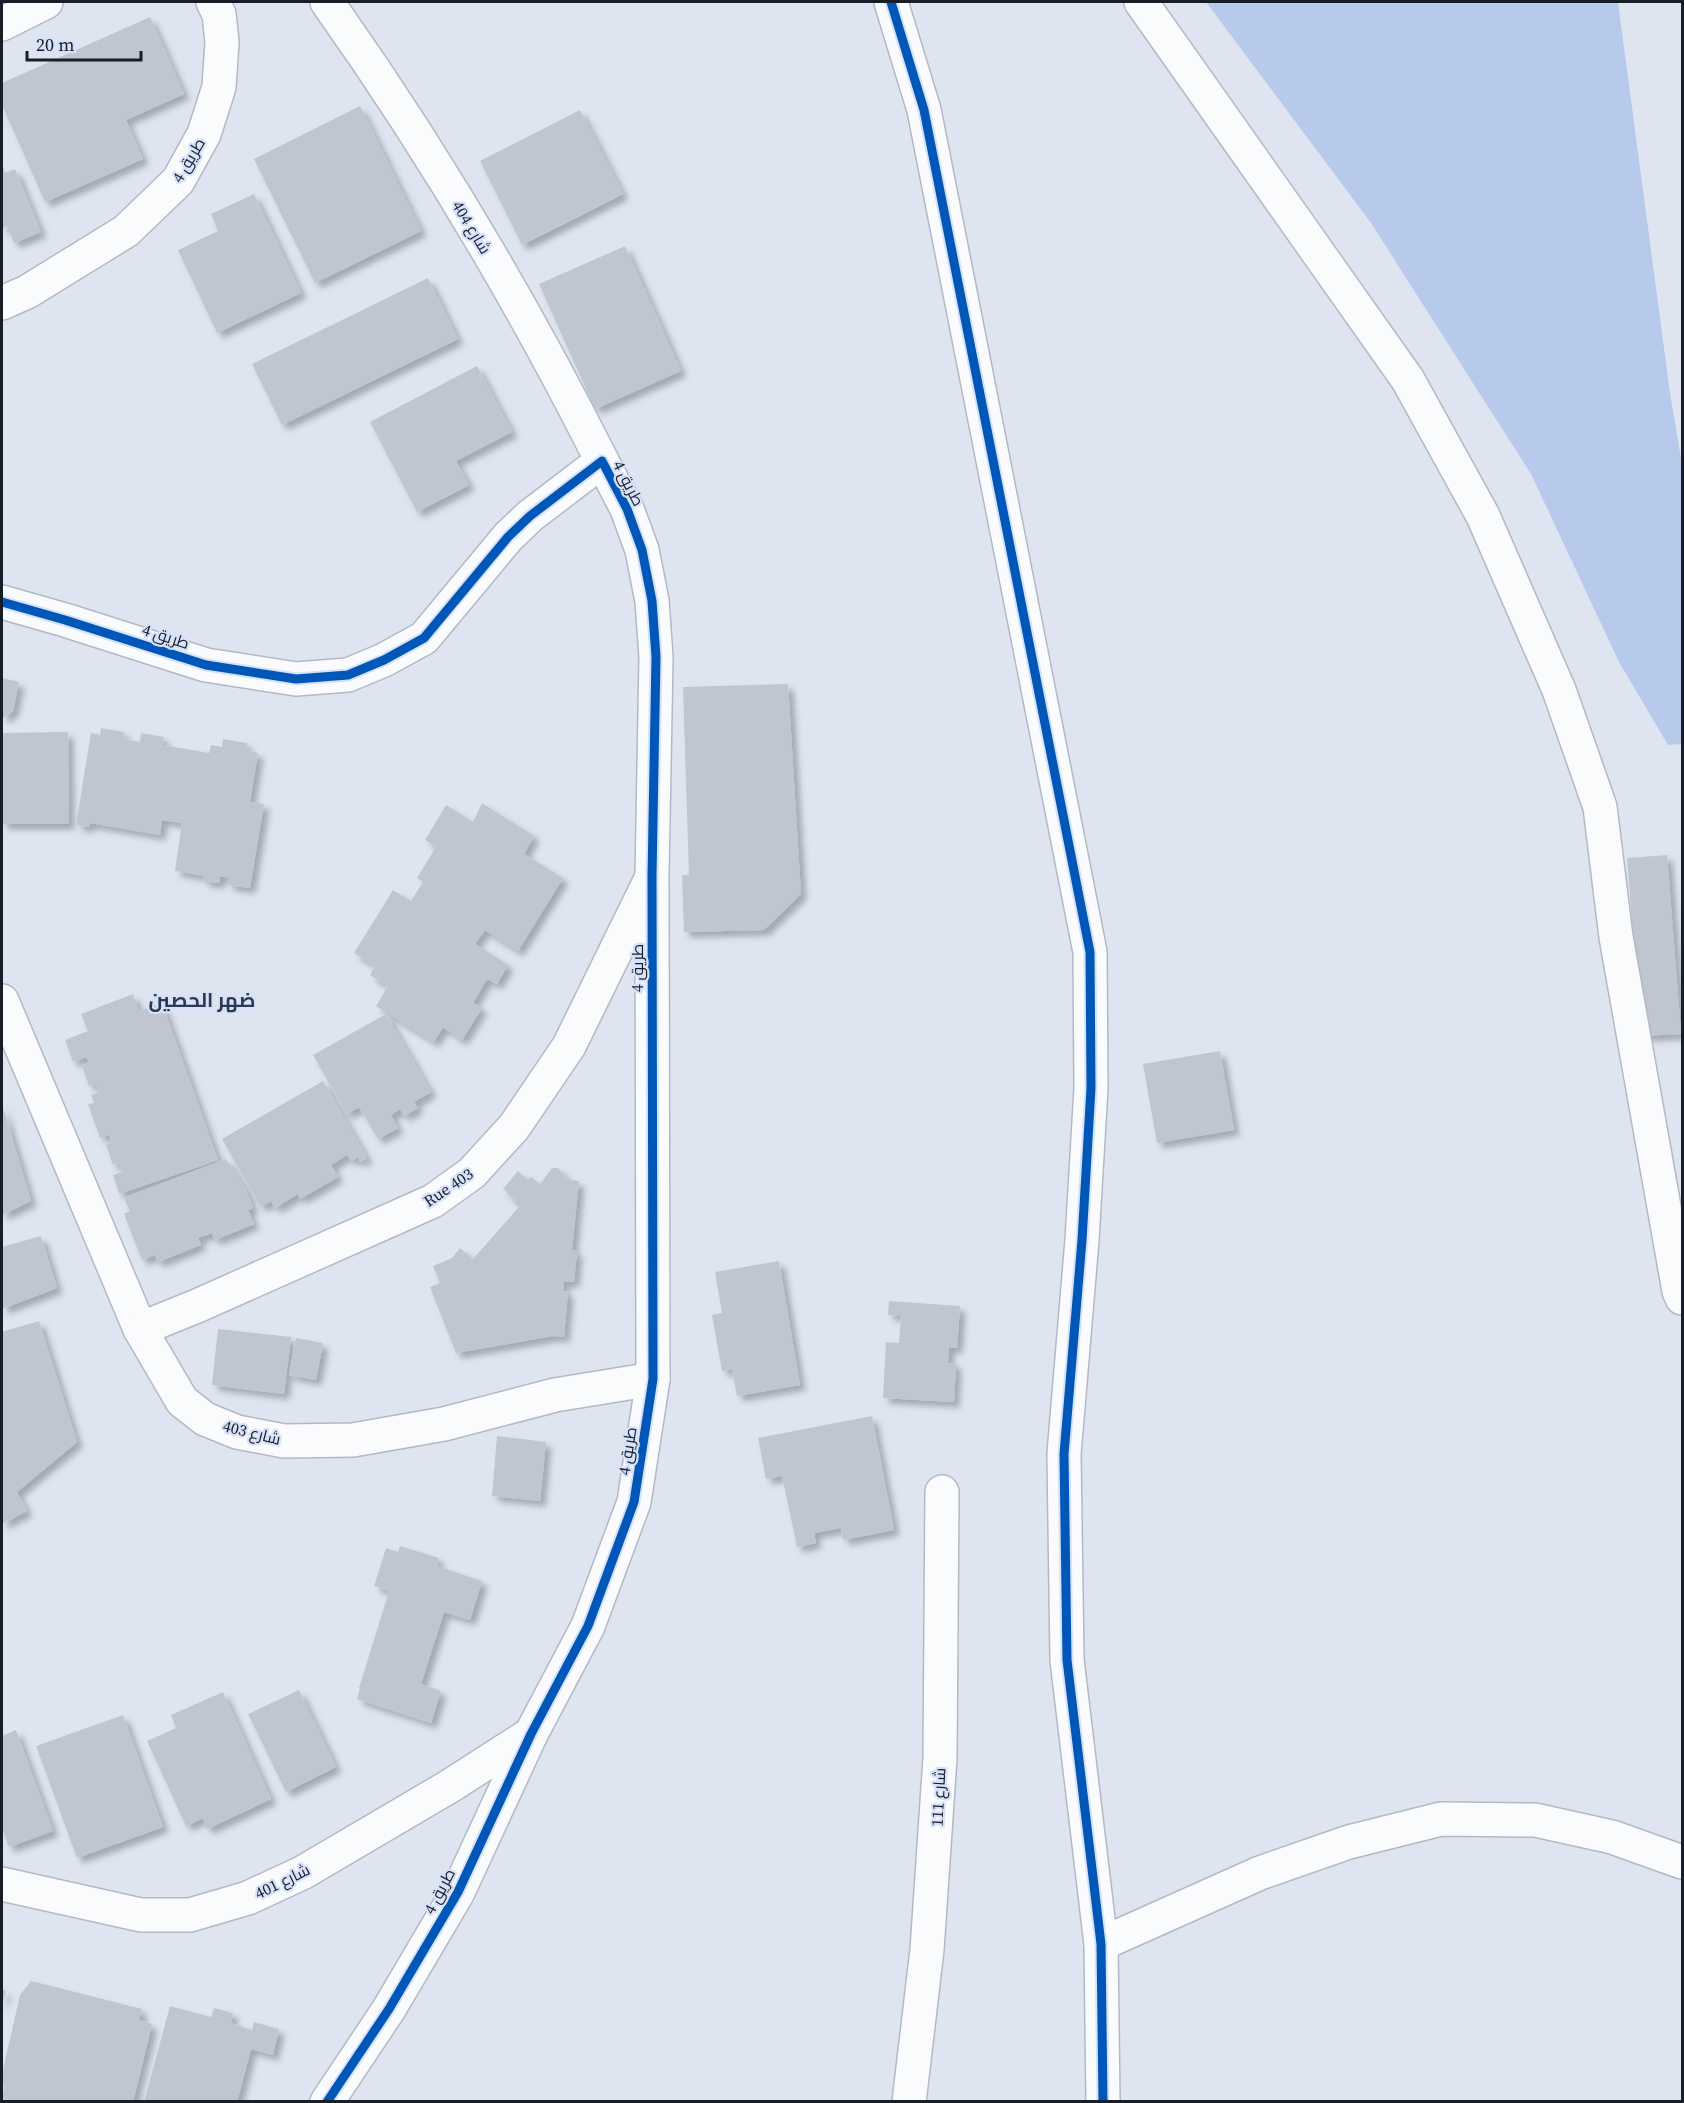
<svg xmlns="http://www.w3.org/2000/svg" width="1684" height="2103" viewBox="0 0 1684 2103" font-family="'Source Serif 4',Cairo,serif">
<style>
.green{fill:#b8caec}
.building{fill:#c0c6d0;filter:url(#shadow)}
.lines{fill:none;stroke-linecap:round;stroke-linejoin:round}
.minor-casing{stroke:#b3b9c4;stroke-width:36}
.minor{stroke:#fafbfd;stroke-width:33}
.cycleway-casing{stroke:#d6e2f9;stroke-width:13}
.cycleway{stroke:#0057b8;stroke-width:9}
.labels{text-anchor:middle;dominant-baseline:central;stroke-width:4.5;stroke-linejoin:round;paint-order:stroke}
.street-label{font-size:16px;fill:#181e28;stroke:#d6e2f9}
.quarter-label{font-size:20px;font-weight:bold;fill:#2e3a51;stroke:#d6e2f9}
</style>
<defs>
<filter id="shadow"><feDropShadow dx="5.5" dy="5.5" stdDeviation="3" flood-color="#0004"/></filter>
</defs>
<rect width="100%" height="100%" fill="#dee5f1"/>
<polygon class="green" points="1206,2 1618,2 1670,393 1682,464 1682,744 1668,745 1619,662 1531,474 1371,223"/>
<g class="building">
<polygon points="150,17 184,94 126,120 143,159 45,202 2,105 2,83"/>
<polygon points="360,106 421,231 315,283 254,159"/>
<polygon points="580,110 623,194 522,245 480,161"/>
<polygon points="2,164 5,173 15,169 41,232 14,243 7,226 2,229"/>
<polygon points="254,194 301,293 217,333 178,250 218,231 211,214"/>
<polygon points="625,246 681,371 595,409 539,284"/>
<polygon points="428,278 458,339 282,425 252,364"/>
<polygon points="477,366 512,432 456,461 469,485 417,512 370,422"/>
<polygon points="2,678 19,682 13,711 2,719"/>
<polygon points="788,684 801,894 764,930 684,932 682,875 689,875 683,687"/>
<polygon points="101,728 124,732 123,739 140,742 141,733 164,737 162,745 209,753 211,745 222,747 223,739 247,743 246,750 258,753 250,802 264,804 250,888 228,885 229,878 220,876 219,883 203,881 204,876 175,871 182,823 162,820 160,835 90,823 89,827 76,825 91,733 100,735"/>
<polygon points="68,732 69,824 2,824 2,733"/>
<polygon points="482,803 534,836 524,854 563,878 518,951 485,930 475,944 508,965 497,984 487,979 473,1003 482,1008 462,1040 443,1027 434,1042 376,1006 388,986 370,975 375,966 354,953 393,890 411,901 423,882 417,878 436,847 425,840 446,805 473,822"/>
<polygon points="1667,855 1681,1034 1641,1036 1627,858"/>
<polygon points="133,994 139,1011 162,1003 218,1160 119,1194 113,1175 122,1172 119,1163 113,1165 106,1145 112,1142 109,1135 100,1138 88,1104 94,1103 91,1095 99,1092 96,1084 89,1086 82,1066 89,1063 87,1057 73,1062 65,1040 88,1031 81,1014"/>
<polygon points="386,1014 431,1092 414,1102 418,1108 404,1116 400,1109 391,1115 398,1128 378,1139 359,1107 347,1114 313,1055"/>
<polygon points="1220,1051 1234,1130 1157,1143 1143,1064"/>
<polygon points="323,1081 367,1158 360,1162 358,1157 351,1161 347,1155 331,1165 338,1177 300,1199 298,1194 275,1208 271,1201 261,1207 222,1139"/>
<polygon points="2,1104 31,1201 2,1215"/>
<polygon points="226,1159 245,1188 253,1208 248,1210 254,1224 215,1240 212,1233 198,1238 201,1245 158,1262 155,1255 142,1260 124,1214 130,1211 124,1198"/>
<polygon points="552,1168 558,1168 568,1180 579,1181 572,1250 577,1251 574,1282 564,1281 563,1291 568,1292 564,1337 553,1336 456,1353 430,1287 440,1283 433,1266 452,1258 460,1248 473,1259 519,1207 514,1203 516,1201 503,1189 518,1171 528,1180 531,1177 540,1184"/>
<polygon points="41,1236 57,1288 2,1309 2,1247"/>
<polygon points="779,1261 800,1385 737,1396 732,1369 722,1371 712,1315 722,1313 715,1272"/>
<polygon points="889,1301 960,1306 957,1348 949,1347 948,1363 956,1363 954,1402 883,1398 886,1342 899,1343 901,1316 888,1315"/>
<polygon points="39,1321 77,1442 17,1492 27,1511 2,1524 2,1332"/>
<polygon points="218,1329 291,1337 284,1394 212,1385"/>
<polygon points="296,1338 323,1343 316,1380 289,1375"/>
<polygon points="872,1416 894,1530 843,1540 841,1528 814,1533 816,1543 797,1547 782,1476 766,1479 758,1438"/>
<polygon points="497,1436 546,1442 540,1501 492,1496"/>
<polygon points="400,1546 439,1558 437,1566 482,1581 470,1620 444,1612 421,1684 441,1691 431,1723 357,1699 360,1688 359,1688 389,1591 374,1586 386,1548 398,1552"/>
<polygon points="299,1690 336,1767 286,1792 248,1714"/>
<polygon points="223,1692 271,1799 207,1829 203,1818 186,1826 147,1741 176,1728 171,1715"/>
<polygon points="123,1715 163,1827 77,1858 36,1746"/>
<polygon points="16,1730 53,1831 9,1847 2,1828 2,1736"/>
<polygon points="31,1981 142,2009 139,2020 152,2024 133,2102 2,2102 4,2085 2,2084 2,2074 20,1995"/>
<polygon points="2,1989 6,1991 2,2006"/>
<polygon points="170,2006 211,2017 214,2008 233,2013 231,2023 252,2030 254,2022 279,2029 273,2055 251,2049 237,2102 144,2102"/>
</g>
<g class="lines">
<g class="minor-casing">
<g id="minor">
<path d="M 327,2 C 430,147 522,302 602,461"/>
<polyline points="891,2 924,110 1090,952 1091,1088 1082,1240 1064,1454 1067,1660 1101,1944 1103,2102"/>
<polyline points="1141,2 1408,380 1483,516 1559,690 1600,807 1616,937 1679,1291 1682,1298"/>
<polyline points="2,24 46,2"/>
<polyline points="2,303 27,292 126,231 178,181 204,134 219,87 222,42 219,14 213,2"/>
<polyline points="2,602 65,620 206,665 296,679 348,675 384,660 424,638 508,537 530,516 602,461 627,509 642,550 652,601 656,657 652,876 653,1379 634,1502 588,1626 531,1734 458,1892 389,2009 327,2102"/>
<polyline points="2,1001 140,1329 182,1401 205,1419 237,1432 284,1441 353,1440 444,1424 555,1395 653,1379"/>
<polyline points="140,1329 197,1306 433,1201 472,1173 514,1127 569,1046 649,883"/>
<polyline points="2,1884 141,1915 190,1915 248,1898 302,1873 450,1786 531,1734"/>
<polyline points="1101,1944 1260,1873 1349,1842 1441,1819 1535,1820 1612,1837 1682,1862"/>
<polyline points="909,2102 927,1950 940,1758 942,1492"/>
</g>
</g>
<use href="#minor" class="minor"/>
<g class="cycleway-casing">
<g id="cycleway">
<polyline points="891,2 924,110 1090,952 1091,1088 1082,1240 1064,1454 1067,1660 1101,1944 1103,2102"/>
<polyline points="2,602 65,620 206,665 296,679 348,675 384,660 424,638 508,537 530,516 602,461 627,509 642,550 652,601 656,657 652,876 653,1379 634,1502 588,1626 531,1734 458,1892 389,2009 327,2102"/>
</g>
</g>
<use href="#cycleway" class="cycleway"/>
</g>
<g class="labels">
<g class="street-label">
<text transform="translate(188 160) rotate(-59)">طريق 4</text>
<text transform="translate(472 227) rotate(59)">شارع 404</text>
<text transform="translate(629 483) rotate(63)">طريق 4</text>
<text transform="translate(166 636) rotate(18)">طريق 4</text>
<text transform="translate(637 968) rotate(-90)">طريق 4</text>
<text transform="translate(448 1187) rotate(-34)">Rue 403</text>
<text transform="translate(252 1432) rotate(14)">شارع 403</text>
<text transform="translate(627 1451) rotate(-81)">طريق 4</text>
<text transform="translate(938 1797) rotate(-87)">شارع 111</text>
<text transform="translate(282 1881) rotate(-26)">شارع 401</text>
<text transform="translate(439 1891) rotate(-62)">طريق 4</text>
</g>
<g class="quarter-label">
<text x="202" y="1000">ضهر الحصين</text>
</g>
</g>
<rect width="1684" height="2103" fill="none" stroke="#181e28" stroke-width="6"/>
<path d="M27 51v9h114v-9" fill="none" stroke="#181e28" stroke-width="3"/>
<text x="36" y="51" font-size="18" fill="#181e28" stroke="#d6e2f9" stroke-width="4.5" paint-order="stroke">20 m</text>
</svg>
